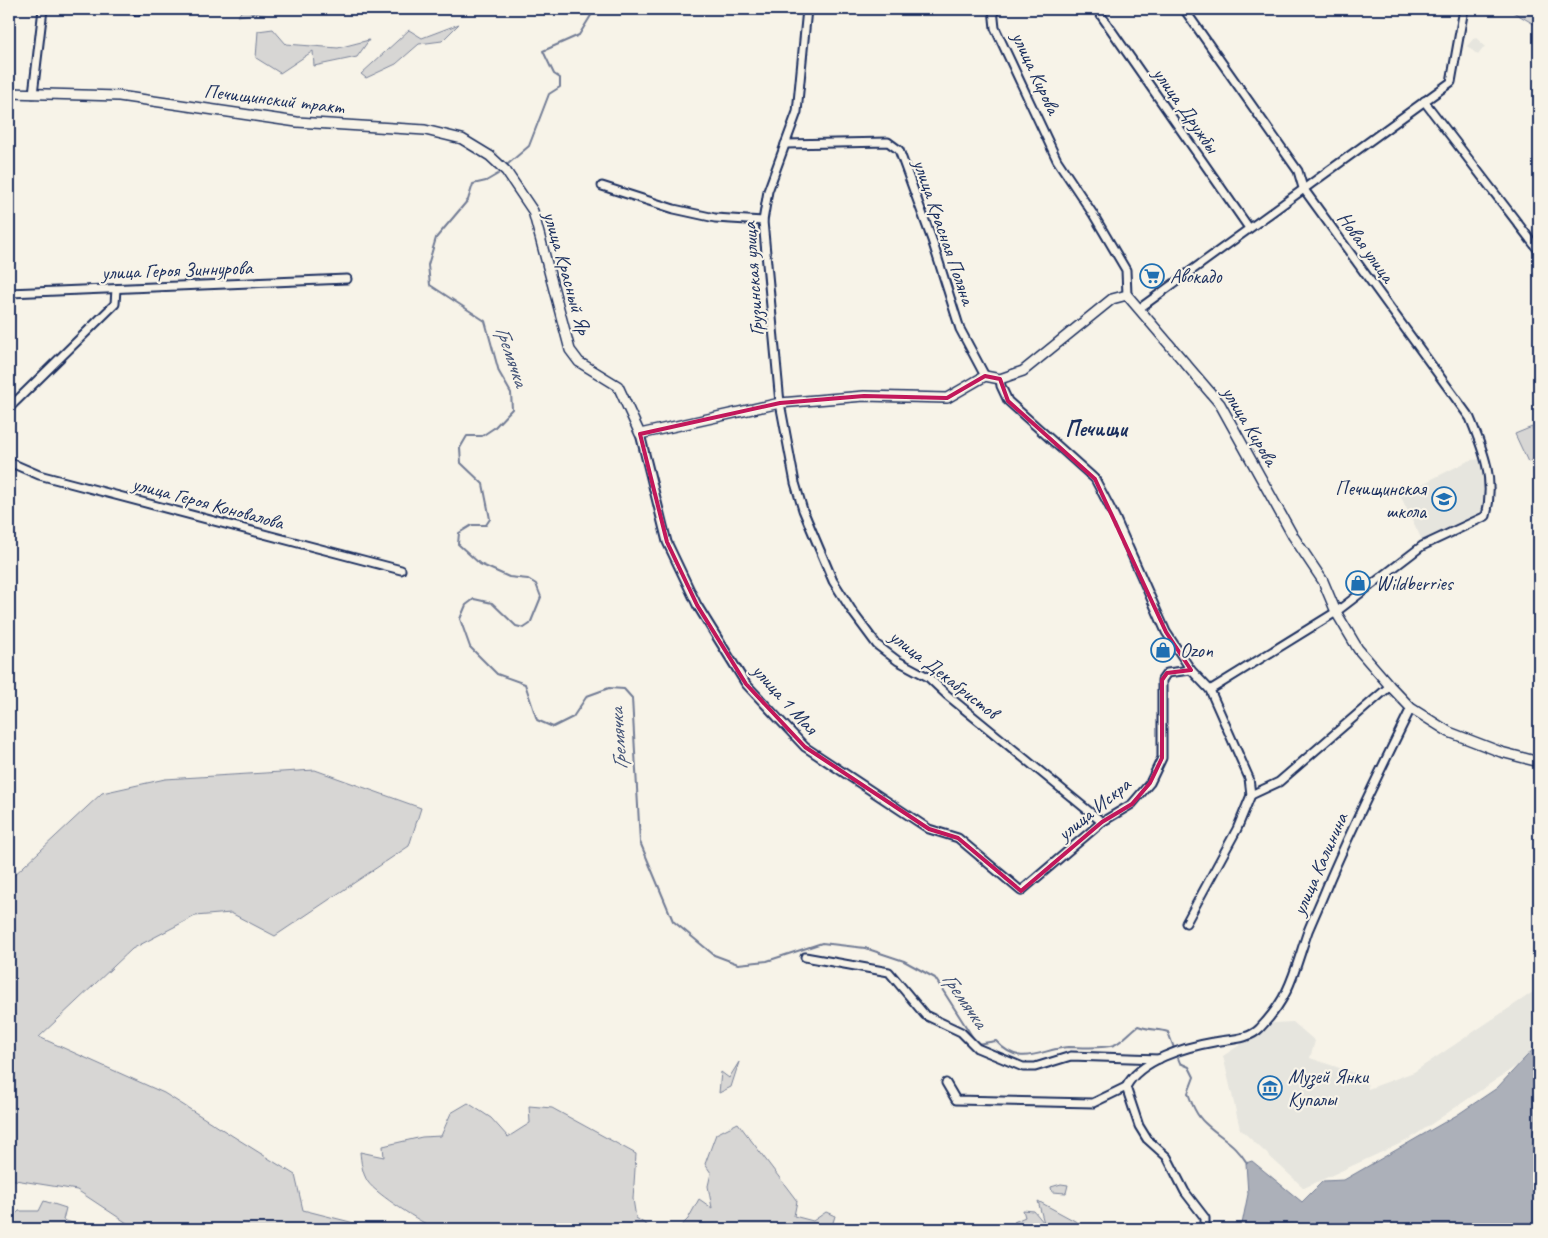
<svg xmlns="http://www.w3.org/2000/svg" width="1548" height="1238" viewBox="0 0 1548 1238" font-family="Caveat,sans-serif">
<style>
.built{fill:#e6e5de}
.green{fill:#d7d6d4;stroke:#798299}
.water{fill:#acb0b9;stroke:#727c95}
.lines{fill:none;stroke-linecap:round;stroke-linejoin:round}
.stream{stroke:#727c95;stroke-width:2}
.minor-casing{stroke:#1b2f5e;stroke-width:11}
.tertiary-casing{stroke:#1b2f5e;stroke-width:12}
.minor{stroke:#f7f3e8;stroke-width:7}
.tertiary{stroke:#f7f3e8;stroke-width:9}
.marked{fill:none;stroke:#c2185b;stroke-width:4;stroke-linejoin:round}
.labels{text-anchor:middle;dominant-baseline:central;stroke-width:4.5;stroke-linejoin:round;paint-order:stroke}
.street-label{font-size:20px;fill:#1b2f5e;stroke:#f7f3e8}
.poi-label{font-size:20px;fill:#1b2f5e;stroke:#f7f3e8;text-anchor:start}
.water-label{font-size:21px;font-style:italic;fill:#465679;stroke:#f7f3e8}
.quarter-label{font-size:22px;font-weight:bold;fill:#1b2f5e;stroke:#f7f3e8}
</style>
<rect width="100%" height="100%" fill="#f7f3e8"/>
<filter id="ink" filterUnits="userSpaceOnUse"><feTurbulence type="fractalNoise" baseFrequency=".02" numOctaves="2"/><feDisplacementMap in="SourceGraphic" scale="10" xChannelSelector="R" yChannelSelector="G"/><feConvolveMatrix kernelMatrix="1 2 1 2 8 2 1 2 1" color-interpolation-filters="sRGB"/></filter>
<g filter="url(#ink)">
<g class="built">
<polygon points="1475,37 1485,46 1478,55 1467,46"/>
<polygon points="1482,459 1487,492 1486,503 1482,511 1422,540 1400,495 1470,460"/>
<polygon points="1539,988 1539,1041 1519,1064 1408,1140 1304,1188 1240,1129 1223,1056 1273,1023 1293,1022 1315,1041 1310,1058 1366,1077 1368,1089 1414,1072"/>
</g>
<g class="green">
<polygon points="243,9 283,9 238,16"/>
<polygon points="1508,9 1539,9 1539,27"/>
<polygon points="459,24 442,41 419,44 396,64 366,78 361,74 409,30 422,38"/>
<polygon points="273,29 286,44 338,48 369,40 357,57 314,66 313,51 280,73 256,58 258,31"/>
<polygon points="1532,427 1539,443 1539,457 1528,462 1515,434"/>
<polygon points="315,770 421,808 409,846 275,936 231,913 195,916 132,949 39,1037 164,1093 295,1175 303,1210 378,1229 136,1229 77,1190 9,1179 9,880 102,793 165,779"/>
<polygon points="739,1062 731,1087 719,1093 721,1072 729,1078"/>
<path d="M 468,1103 L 491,1118 L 508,1137 L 530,1123 L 529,1106 L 552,1108 L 636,1154 L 633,1199 L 636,1218 L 653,1229 L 659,1229 L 436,1229 C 422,1223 376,1194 368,1182 C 362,1173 361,1162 360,1152 L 384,1157 L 383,1146 L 422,1137 L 441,1136 L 451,1113 Z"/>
<polygon points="738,1123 797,1201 794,1216 813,1221 826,1212 835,1216 831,1229 678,1229 688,1219 699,1199 712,1208 708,1186 711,1173 705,1164 716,1134"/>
<polygon points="1061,1184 1068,1185 1066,1193 1052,1192 1051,1187"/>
<polygon points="44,1201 66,1208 63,1220 79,1225 80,1229 9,1229 9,1220 19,1211 39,1211"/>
<polygon points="1038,1201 1086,1227 1086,1229 1032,1229 1027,1223 1021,1227 1014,1222 1025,1217 1023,1210 1034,1211 1044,1223"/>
</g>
<polygon class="water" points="1539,1043 1539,1229 1241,1229 1248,1194 1246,1163 1252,1161 1302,1202 1323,1181 1344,1180 1457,1115 1497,1088"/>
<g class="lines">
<g class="stream">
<polyline points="508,164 529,146 549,94 560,87 560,78 554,74 543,51 579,35 595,9"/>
<path d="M 498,174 L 486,181 L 473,184 L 468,200 L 436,238 L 428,265 L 430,285 L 485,321 L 499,372 L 511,393 L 512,409 L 494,428 L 482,436 L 467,436 L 460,448 L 461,463 L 483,484 L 490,519 L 486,525 L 472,525 L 459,533 L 458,544 L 480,564 L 509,577 L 528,579 L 536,584 L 541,597 L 530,624 L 524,628 L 516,626 L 492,603 L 474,599 L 466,605 L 460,619 L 470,647 L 497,674 L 525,684 L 537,720 L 553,727 L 573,717 L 587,696 L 609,688 L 624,689 L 632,698 L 640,842 L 673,921 L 714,955 L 738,964 L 767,961 L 822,943 L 865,948 L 904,961 L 935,978 L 977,1044 L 996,1041 C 1021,1069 1041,1049 1068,1047 C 1079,1047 1104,1049 1114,1045 C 1122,1042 1131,1031 1138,1026 C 1148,1030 1157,1029 1168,1032 L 1174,1048"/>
<path d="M 1178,1058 L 1180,1063 L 1189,1067 L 1194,1077 L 1188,1093 C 1192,1104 1196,1115 1205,1123 C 1222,1139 1234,1142 1247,1163"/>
</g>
<g class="minor-casing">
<g id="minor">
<polyline points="807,9 797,112 768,191 763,221 780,403 795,483 803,510 833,581 854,614 877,645 898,661 928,677 947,695 1102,822"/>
<polyline points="993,9 995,28 1057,160 1093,214 1126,270 1127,295"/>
<path d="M 1184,9 L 1298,171 L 1303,188 L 1470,418 C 1484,452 1495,479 1486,516 L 1422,546 L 1336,612 L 1210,690"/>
<polyline points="137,11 137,9"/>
<polyline points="1098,11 1249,228"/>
<polyline points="33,94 43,9"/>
<polyline points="1424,101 1539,251"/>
<polyline points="785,144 888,142 899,150 932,240 960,329 985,376"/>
<polyline points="602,186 674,209 715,218 763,221"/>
<polyline points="9,293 347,279"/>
<polyline points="1140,308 1451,82 1464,9"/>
<polyline points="1000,379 1001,386 1008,401 1095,479 1115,517 1166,632 1191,670 1210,690 1249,778 1251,795"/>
<polyline points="9,408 115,304 116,289"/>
<polyline points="640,434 667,542 697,605 746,684 805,747 929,829 958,838 1021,891 1102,822 1132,804 1150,783 1162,758 1162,680 1167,673 1191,670"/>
<polyline points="9,462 39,475 401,570"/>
<polyline points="1186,923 1237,829 1251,795 1279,782 1390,686"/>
<polyline points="805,957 889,972 925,1015 961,1032 977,1048 1023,1067 1035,1067 1071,1056 1159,1059"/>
<polyline points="946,1083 956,1100 1093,1103 1126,1087"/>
<path d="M 1205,1229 L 1205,1218 L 1185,1192 L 1167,1157 L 1147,1139 L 1139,1126 L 1126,1087 C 1140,1060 1185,1047 1214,1042 C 1229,1039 1249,1040 1260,1028 C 1291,996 1294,971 1308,931 C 1315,914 1323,897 1330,879 C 1355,821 1383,765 1411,708"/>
</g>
</g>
<g class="tertiary-casing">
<polyline id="tertiary" points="9,93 119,96 297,122 425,130 462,139 490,156 506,171 533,211 570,350 579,362 618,386 640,434 780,403 864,396 947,398 985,376 1000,379 1023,371 1112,299 1127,295 1220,404 1293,536 1323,581 1336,612 1358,649 1390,686 1411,708 1449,732 1501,752 1539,762"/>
</g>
<use href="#minor" class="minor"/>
<use href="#tertiary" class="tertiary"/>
</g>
</g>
<path class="marked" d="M 985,376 L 1000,379 L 1008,401 L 1095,479 L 1166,632 L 1191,670 L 1167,673 L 1162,680 L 1162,758 L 1150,783 L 1132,804 L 1102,822 L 1021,891 L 958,838 L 929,829 L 805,747 L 746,684 L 697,605 L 667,542 L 640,434 L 780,403 L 864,396 L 947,398 Z"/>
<defs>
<g id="supermarket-ring" transform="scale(1.25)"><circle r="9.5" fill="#f7f3e8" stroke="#1f6fb2" stroke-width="1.5"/><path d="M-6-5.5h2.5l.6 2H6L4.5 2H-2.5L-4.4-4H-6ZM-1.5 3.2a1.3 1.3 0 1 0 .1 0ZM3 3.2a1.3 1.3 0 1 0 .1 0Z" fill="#1f6fb2"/></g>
<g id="school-ring" transform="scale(1.25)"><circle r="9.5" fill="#f7f3e8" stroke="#1f6fb2" stroke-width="1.5"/><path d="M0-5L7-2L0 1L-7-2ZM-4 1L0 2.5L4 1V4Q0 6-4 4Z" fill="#1f6fb2"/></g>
<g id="shop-ring" transform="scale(1.25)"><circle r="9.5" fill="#f7f3e8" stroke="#1f6fb2" stroke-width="1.5"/><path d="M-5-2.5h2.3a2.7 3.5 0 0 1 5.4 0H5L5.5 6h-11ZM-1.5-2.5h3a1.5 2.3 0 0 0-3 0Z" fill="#1f6fb2"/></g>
<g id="museum-ring" transform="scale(1.25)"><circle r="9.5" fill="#f7f3e8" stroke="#1f6fb2" stroke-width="1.5"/><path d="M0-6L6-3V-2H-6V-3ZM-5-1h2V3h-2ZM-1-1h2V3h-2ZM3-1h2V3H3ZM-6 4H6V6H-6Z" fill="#1f6fb2"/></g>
</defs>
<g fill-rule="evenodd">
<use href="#supermarket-ring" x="1152" y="276"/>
<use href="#school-ring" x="1444" y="499"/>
<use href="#shop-ring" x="1358" y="583"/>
<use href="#shop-ring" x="1163" y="650"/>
<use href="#museum-ring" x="1270" y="1088"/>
</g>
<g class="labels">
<g class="street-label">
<text transform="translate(1036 73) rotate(65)">улица Кирова</text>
<text transform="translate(274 99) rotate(7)">Печищинский тракт</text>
<text transform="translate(1186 110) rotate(55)">улица Дружбы</text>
<text transform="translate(944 232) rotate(71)">улица Красная Поляна</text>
<text transform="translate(1366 247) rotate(54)">Новая улица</text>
<text transform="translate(177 270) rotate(-2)">улица Героя Зиннурова</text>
<text transform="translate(567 273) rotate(74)">улица Красный Яр</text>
<text transform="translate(753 279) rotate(-94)">Грузинская улица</text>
<text transform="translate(1250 426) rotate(59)">улица Кирова</text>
<text transform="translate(208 503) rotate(15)">улица Героя Коновалова</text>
<text transform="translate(944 674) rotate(38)">улица Декабристов</text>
<text transform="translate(785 699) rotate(48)">улица 1 Мая</text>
<text transform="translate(1094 809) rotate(-39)">улица Искра</text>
<text transform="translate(1320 864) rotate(-66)">улица Калинина</text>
</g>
<g class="poi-label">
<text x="1170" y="276">Авокадо</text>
<text x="1426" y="488" text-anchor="end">Печищинская<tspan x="1426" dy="23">школа</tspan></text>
<text x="1376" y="583">Wildberries</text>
<text x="1180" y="650">Ozon</text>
<text x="1288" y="1076">Музей Янки<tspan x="1288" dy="23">Купалы</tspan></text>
</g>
<g class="water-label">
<text transform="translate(512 356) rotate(71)">Гремячка</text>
<text transform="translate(618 739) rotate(-94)">Гремячка</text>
<text transform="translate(965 1000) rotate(55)">Гремячка</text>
</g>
<g class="quarter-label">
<text x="1096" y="429">Печищи</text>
</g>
</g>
<rect width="1548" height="1238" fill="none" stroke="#f7f3e8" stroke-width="30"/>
<rect x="15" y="15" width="1518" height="1208" fill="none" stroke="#1b2f5e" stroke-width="2" filter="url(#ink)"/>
</svg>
